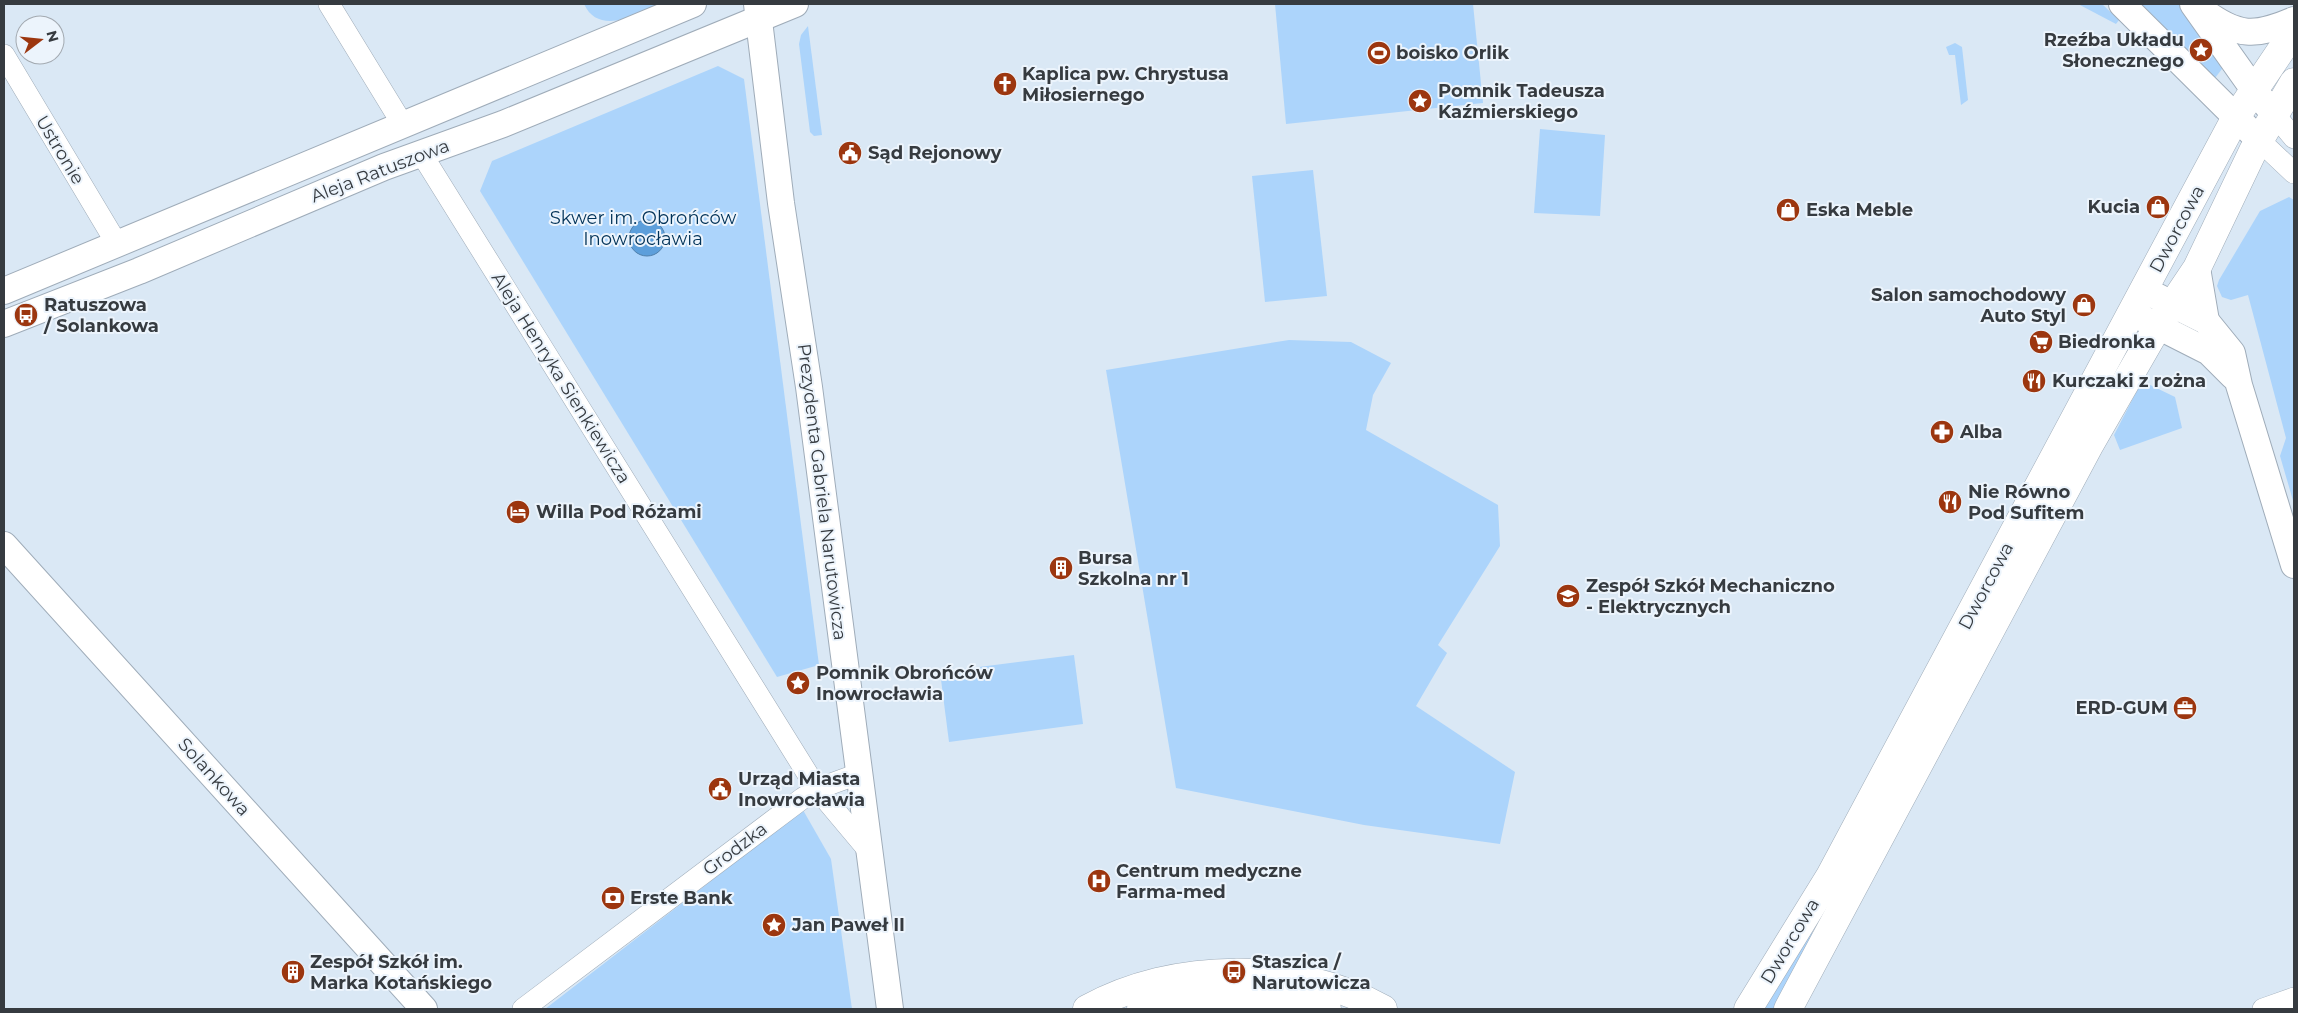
<svg xmlns="http://www.w3.org/2000/svg" width="2298" height="1013" viewBox="0 0 2298 1013" font-family="Montserrat,sans-serif">
<style>
.green{fill:#acd4fb}
.water{fill:#5d9fdb;stroke:#5181ac}
.lines{fill:none;stroke-linecap:round;stroke-linejoin:round}
.minor-casing{stroke:#9facb9;stroke-width:22}
.tertiary-casing{stroke:#9facb9;stroke-width:28}
.secondary-casing{stroke:#9facb9;stroke-width:29}
.minor{stroke:#fff;stroke-width:21}
.tertiary{stroke:#fff;stroke-width:26}
.secondary{stroke:#fff;stroke-width:28}
.labels{text-anchor:middle;dominant-baseline:central;stroke-width:4;stroke-linejoin:round;paint-order:stroke}
.poi-label{font-size:18px;font-weight:bold;fill:#363b40;stroke:#ecf4fc;text-anchor:start}
.street-label{font-size:18px;fill:#363b40;stroke:#ecf4fc}
.park-label{font-size:18px;fill:#003258;stroke:#ecf4fc}
</style>
<rect width="100%" height="100%" fill="#dae8f5"/>
<g class="green">
<path d="M 584,4 L 663,4 C 639,13 599,37 584,4 Z"/>
<polygon points="1275,4 1473,4 1483,103 1286,124"/>
<polygon points="2078,4 2102,4 2119,20 2116,24"/>
<polygon points="2137,4 2179,4 2225,65 2215,78"/>
<polygon points="808,26 822,135 814,136 810,132 799,44 801,35"/>
<polygon points="1955,43 1962,47 1968,100 1961,105 1955,55 1949,55 1946,47"/>
<polygon points="718,66 744,79 819,665 777,677 480,191 492,161"/>
<polygon points="1540,129 1605,135 1600,216 1534,213"/>
<polygon points="1313,170 1327,296 1265,302 1252,176"/>
<polygon points="2289,197 2294,200 2294,504 2280,456 2286,438 2248,295 2231,300 2222,297 2217,286 2219,280 2260,211"/>
<polygon points="1289,340 1351,342 1391,363 1373,395 1366,430 1498,505 1500,546 1438,645 1447,653 1416,706 1515,772 1500,844 1364,825 1176,788 1106,370"/>
<polygon points="2142,381 2175,397 2182,428 2120,450 2114,435"/>
<polygon points="1074,655 1083,724 949,742 940,672"/>
<polygon points="803,810 831,859 852,1009 545,1009"/>
<polygon points="1809,932 1812,932 1813,935 1774,1009 1763,1009"/>
</g>
<circle class="water" cx="647" cy="238" r="18"/>
<g class="lines">
<g class="minor-casing">
<g id="minor">
<polyline points="329,4 403,125"/>
<polyline points="4,55 117,244"/>
<polyline points="2274,114 2294,138"/>
<polyline points="2259,140 2294,173"/>
<polyline points="421,153 817,789 869,851"/>
<polyline points="523,1009 803,798 817,789 858,774"/>
<polyline points="2263,1009 2294,998"/>
</g>
</g>
<g class="tertiary-casing">
<g id="tertiary">
<polyline points="757,4 781,203 809,387 890,1009"/>
<polyline points="2122,4 2259,140"/>
<polyline points="2193,4 2254,90 2274,114"/>
<path d="M 2203,11 C 2238,37 2255,37 2294,20"/>
<polyline points="2197,268 2206,321"/>
<polyline points="2144,290 2206,321 2232,353 2239,385 2294,565"/>
<polyline points="4,291 693,4"/>
<polyline points="2132,313 2209,352 2233,376"/>
<polyline points="4,324 139,271 384,167 503,124 795,4"/>
<polyline points="4,545 424,1009"/>
</g>
</g>
<g class="secondary-casing">
<g id="secondary">
<path d="M 1087,1009 C 1174,961 1296,960 1383,1009"/>
<path d="M 1141,1009 C 1201,987 1265,995 1327,1009"/>
<polyline points="1748,1009 1830,876 2236,117 2294,31"/>
<polyline points="1788,1009 2090,444 2158,326 2197,268 2253,151 2294,82"/>
</g>
</g>
<use href="#minor" class="minor"/>
<use href="#tertiary" class="tertiary"/>
<use href="#secondary" class="secondary"/>
</g>
<defs>
<g id="sight-disc" transform="scale(1.25)"><circle r="9.5" fill="#9c360f" stroke="#ecf4fc"/><path d="M0-6L1.8-2.2L6-1.7L2.9 1.2L3.7 5.4L0 3.3L-3.7 5.4L-2.9 1.2L-6-1.7L-1.8-2.2Z" fill="#fff"/></g>
<g id="stadium-disc" transform="scale(1.25)"><circle r="9.5" fill="#9c360f" stroke="#ecf4fc"/><path d="M0-5a6.5 5 0 1 0 0 10a6.5 5 0 1 0 0-10ZM-3.5-1.8h7v3.6h-7Z" fill="#fff"/></g>
<g id="church-disc" transform="scale(1.25)"><circle r="9.5" fill="#9c360f" stroke="#ecf4fc"/><path d="M-1.2-6h2.4v3.5h3.3v2.4h-3.3V6h-2.4V-.1h-3.3v-2.4h3.3Z" fill="#fff"/></g>
<g id="civic-disc" transform="scale(1.25)"><circle r="9.5" fill="#9c360f" stroke="#ecf4fc"/><path d="M-.6-6.5H3V-4.5H.6V-3L4-1V1h2V6H-6V1h2V-1L-.6-3ZM-1.2 2.5V6h2.4V2.5Z" fill="#fff"/></g>
<g id="shop-disc" transform="scale(1.25)"><circle r="9.5" fill="#9c360f" stroke="#ecf4fc"/><path d="M-5-2.5h2.3a2.7 3.5 0 0 1 5.4 0H5L5.5 6h-11ZM-1.5-2.5h3a1.5 2.3 0 0 0-3 0Z" fill="#fff"/></g>
<g id="bus-disc" transform="scale(1.25)"><circle r="9.5" fill="#9c360f" stroke="#ecf4fc"/><path d="M-5-6H5V4H4V6H2V4H-2V6H-4V4H-5ZM-3.5-4V0h7V-4ZM-3.5 1.2v1.5H-2V1.2ZM2 1.2v1.5H3.5V1.2Z" fill="#fff"/></g>
<g id="supermarket-disc" transform="scale(1.25)"><circle r="9.5" fill="#9c360f" stroke="#ecf4fc"/><path d="M-6-5.5h2.5l.6 2H6L4.5 2H-2.5L-4.4-4H-6ZM-1.5 3.2a1.3 1.3 0 1 0 .1 0ZM3 3.2a1.3 1.3 0 1 0 .1 0Z" fill="#fff"/></g>
<g id="restaurant-disc" transform="scale(1.25)"><circle r="9.5" fill="#9c360f" stroke="#ecf4fc"/><path d="M-5-6h1v4h1v-4h1v4h1v-4h1v5L-1.5 .5V6h-2V.5L-5-1ZM5-6V6H3V1.5H1.5Q1.5-4 5-6Z" fill="#fff"/></g>
<g id="pharmacy-disc" transform="scale(1.25)"><circle r="9.5" fill="#9c360f" stroke="#ecf4fc"/><path d="M-2-6h4v4h4v4h-4v4h-4v-4h-4v-4h4Z" fill="#fff"/></g>
<g id="hotel-disc" transform="scale(1.25)"><circle r="9.5" fill="#9c360f" stroke="#ecf4fc"/><path d="M-6-4.5h1.5V1H6V5H4.5V3h-9V5H-6ZM-4 0a1.8 1.8 0 1 1 3.6 0ZM.5 0V-2.5h3Q6-2.5 6 0Z" fill="#fff"/></g>
<g id="building-disc" transform="scale(1.25)"><circle r="9.5" fill="#9c360f" stroke="#ecf4fc"/><path d="M-4-6H4V6H1V3H-1V6H-4ZM-2.5-4.3h1.7v1.8h-1.7ZM.8-4.3h1.7v1.8H.8ZM-2.5-1h1.7V.8h-1.7ZM.8-1h1.7V.8H.8Z" fill="#fff"/></g>
<g id="school-disc" transform="scale(1.25)"><circle r="9.5" fill="#9c360f" stroke="#ecf4fc"/><path d="M0-5L7-2L0 1L-7-2ZM-4 1L0 2.5L4 1V4Q0 6-4 4Z" fill="#fff"/></g>
<g id="office-disc" transform="scale(1.25)"><circle r="9.5" fill="#9c360f" stroke="#ecf4fc"/><path d="M-6-3h4V-5.5h4V-3h4V5H-6ZM-1-4.5V-3h2v-1.5ZM-6 0V1H6V0Z" fill="#fff"/></g>
<g id="hospital-disc" transform="scale(1.25)"><circle r="9.5" fill="#9c360f" stroke="#ecf4fc"/><path d="M-5-5h3v3.5h4V-5h3V5h-3V1.5h-4V5h-3Z" fill="#fff"/></g>
<g id="bank-disc" transform="scale(1.25)"><circle r="9.5" fill="#9c360f" stroke="#ecf4fc"/><path d="M-6-4H6V4H-6ZM0-2.3a2.3 2.3 0 1 0 0 4.6a2.3 2.3 0 1 0 0-4.6Z" fill="#fff"/></g>
</defs>
<g fill-rule="evenodd">
<use href="#sight-disc" x="2201" y="50"/>
<use href="#stadium-disc" x="1379" y="53"/>
<use href="#church-disc" x="1005" y="84"/>
<use href="#sight-disc" x="1420" y="101"/>
<use href="#civic-disc" x="850" y="153"/>
<use href="#shop-disc" x="2158" y="207"/>
<use href="#shop-disc" x="1788" y="210"/>
<use href="#shop-disc" x="2084" y="305"/>
<use href="#bus-disc" x="26" y="315"/>
<use href="#supermarket-disc" x="2041" y="342"/>
<use href="#restaurant-disc" x="2034" y="381"/>
<use href="#pharmacy-disc" x="1942" y="432"/>
<use href="#restaurant-disc" x="1950" y="502"/>
<use href="#hotel-disc" x="518" y="512"/>
<use href="#building-disc" x="1061" y="568"/>
<use href="#school-disc" x="1568" y="596"/>
<use href="#sight-disc" x="798" y="683"/>
<use href="#office-disc" x="2185" y="708"/>
<use href="#civic-disc" x="720" y="789"/>
<use href="#hospital-disc" x="1099" y="881"/>
<use href="#bank-disc" x="613" y="898"/>
<use href="#sight-disc" x="774" y="925"/>
<use href="#building-disc" x="293" y="972"/>
<use href="#bus-disc" x="1234" y="972"/>
</g>
<g class="labels">
<g class="poi-label">
<text x="2184" y="40" text-anchor="end">Rzeźba Układu<tspan x="2184" dy="21">Słonecznego</tspan></text>
<text x="1396" y="53">boisko Orlik</text>
<text x="1022" y="74">Kaplica pw. Chrystusa<tspan x="1022" dy="21">Miłosiernego</tspan></text>
<text x="1438" y="91">Pomnik Tadeusza<tspan x="1438" dy="21">Kaźmierskiego</tspan></text>
<text x="868" y="153">Sąd Rejonowy</text>
<text x="2140" y="207" text-anchor="end">Kucia</text>
<text x="1806" y="210">Eska Meble</text>
<text x="2066" y="295" text-anchor="end">Salon samochodowy<tspan x="2066" dy="21">Auto Styl</tspan></text>
<text x="44" y="305">Ratuszowa<tspan x="44" dy="21">/ Solankowa</tspan></text>
<text x="2058" y="342">Biedronka</text>
<text x="2052" y="381">Kurczaki z rożna</text>
<text x="1960" y="432">Alba</text>
<text x="1968" y="492">Nie Równo<tspan x="1968" dy="21">Pod Sufitem</tspan></text>
<text x="536" y="512">Willa Pod Różami</text>
<text x="1078" y="558">Bursa<tspan x="1078" dy="21">Szkolna nr 1</tspan></text>
<text x="1586" y="586">Zespół Szkół Mechaniczno<tspan x="1586" dy="21">- Elektrycznych</tspan></text>
<text x="816" y="673">Pomnik Obrońców<tspan x="816" dy="21">Inowrocławia</tspan></text>
<text x="2168" y="708" text-anchor="end">ERD-GUM</text>
<text x="738" y="779">Urząd Miasta<tspan x="738" dy="21">Inowrocławia</tspan></text>
<text x="1116" y="871">Centrum medyczne<tspan x="1116" dy="21">Farma-med</tspan></text>
<text x="630" y="898">Erste Bank</text>
<text x="792" y="925">Jan Paweł II</text>
<text x="310" y="962">Zespół Szkół im.<tspan x="310" dy="21">Marka Kotańskiego</tspan></text>
<text x="1252" y="962">Staszica /<tspan x="1252" dy="21">Narutowicza</tspan></text>
</g>
<g class="street-label">
<text transform="translate(60 150) rotate(59)">Ustronie</text>
<text transform="translate(380 171) rotate(-21)">Aleja Ratuszowa</text>
<text transform="translate(2177 229) rotate(-62)">Dworcowa</text>
<text transform="translate(561 378) rotate(58)">Aleja Henryka Sienkiewicza</text>
<text transform="translate(822 492) rotate(83)">Prezydenta Gabriela Narutowicza</text>
<text transform="translate(1986 586) rotate(-62)">Dworcowa</text>
<text transform="translate(214 777) rotate(48)">Solankowa</text>
<text transform="translate(735 849) rotate(-37)">Grodzka</text>
<text transform="translate(1790 941) rotate(-59)">Dworcowa</text>
</g>
<g class="park-label">
<text x="643" y="218">Skwer im. Obrońców<tspan x="643" dy="21">Inowrocławia</tspan></text>
</g>
</g>
<rect width="2298" height="1013" fill="none" stroke="#363b40" stroke-width="10"/>
<g transform="translate(40 40) rotate(74)"><circle r="24" fill="#ecf4fc" stroke="#a3aab1"/>
<path d="M0-4L9 19L0 12L-9 19Z" fill="#9c360f"/>
<text y="-8" font-size="14" font-weight="bold" text-anchor="middle" fill="#363b40">N</text>
</g>
</svg>
